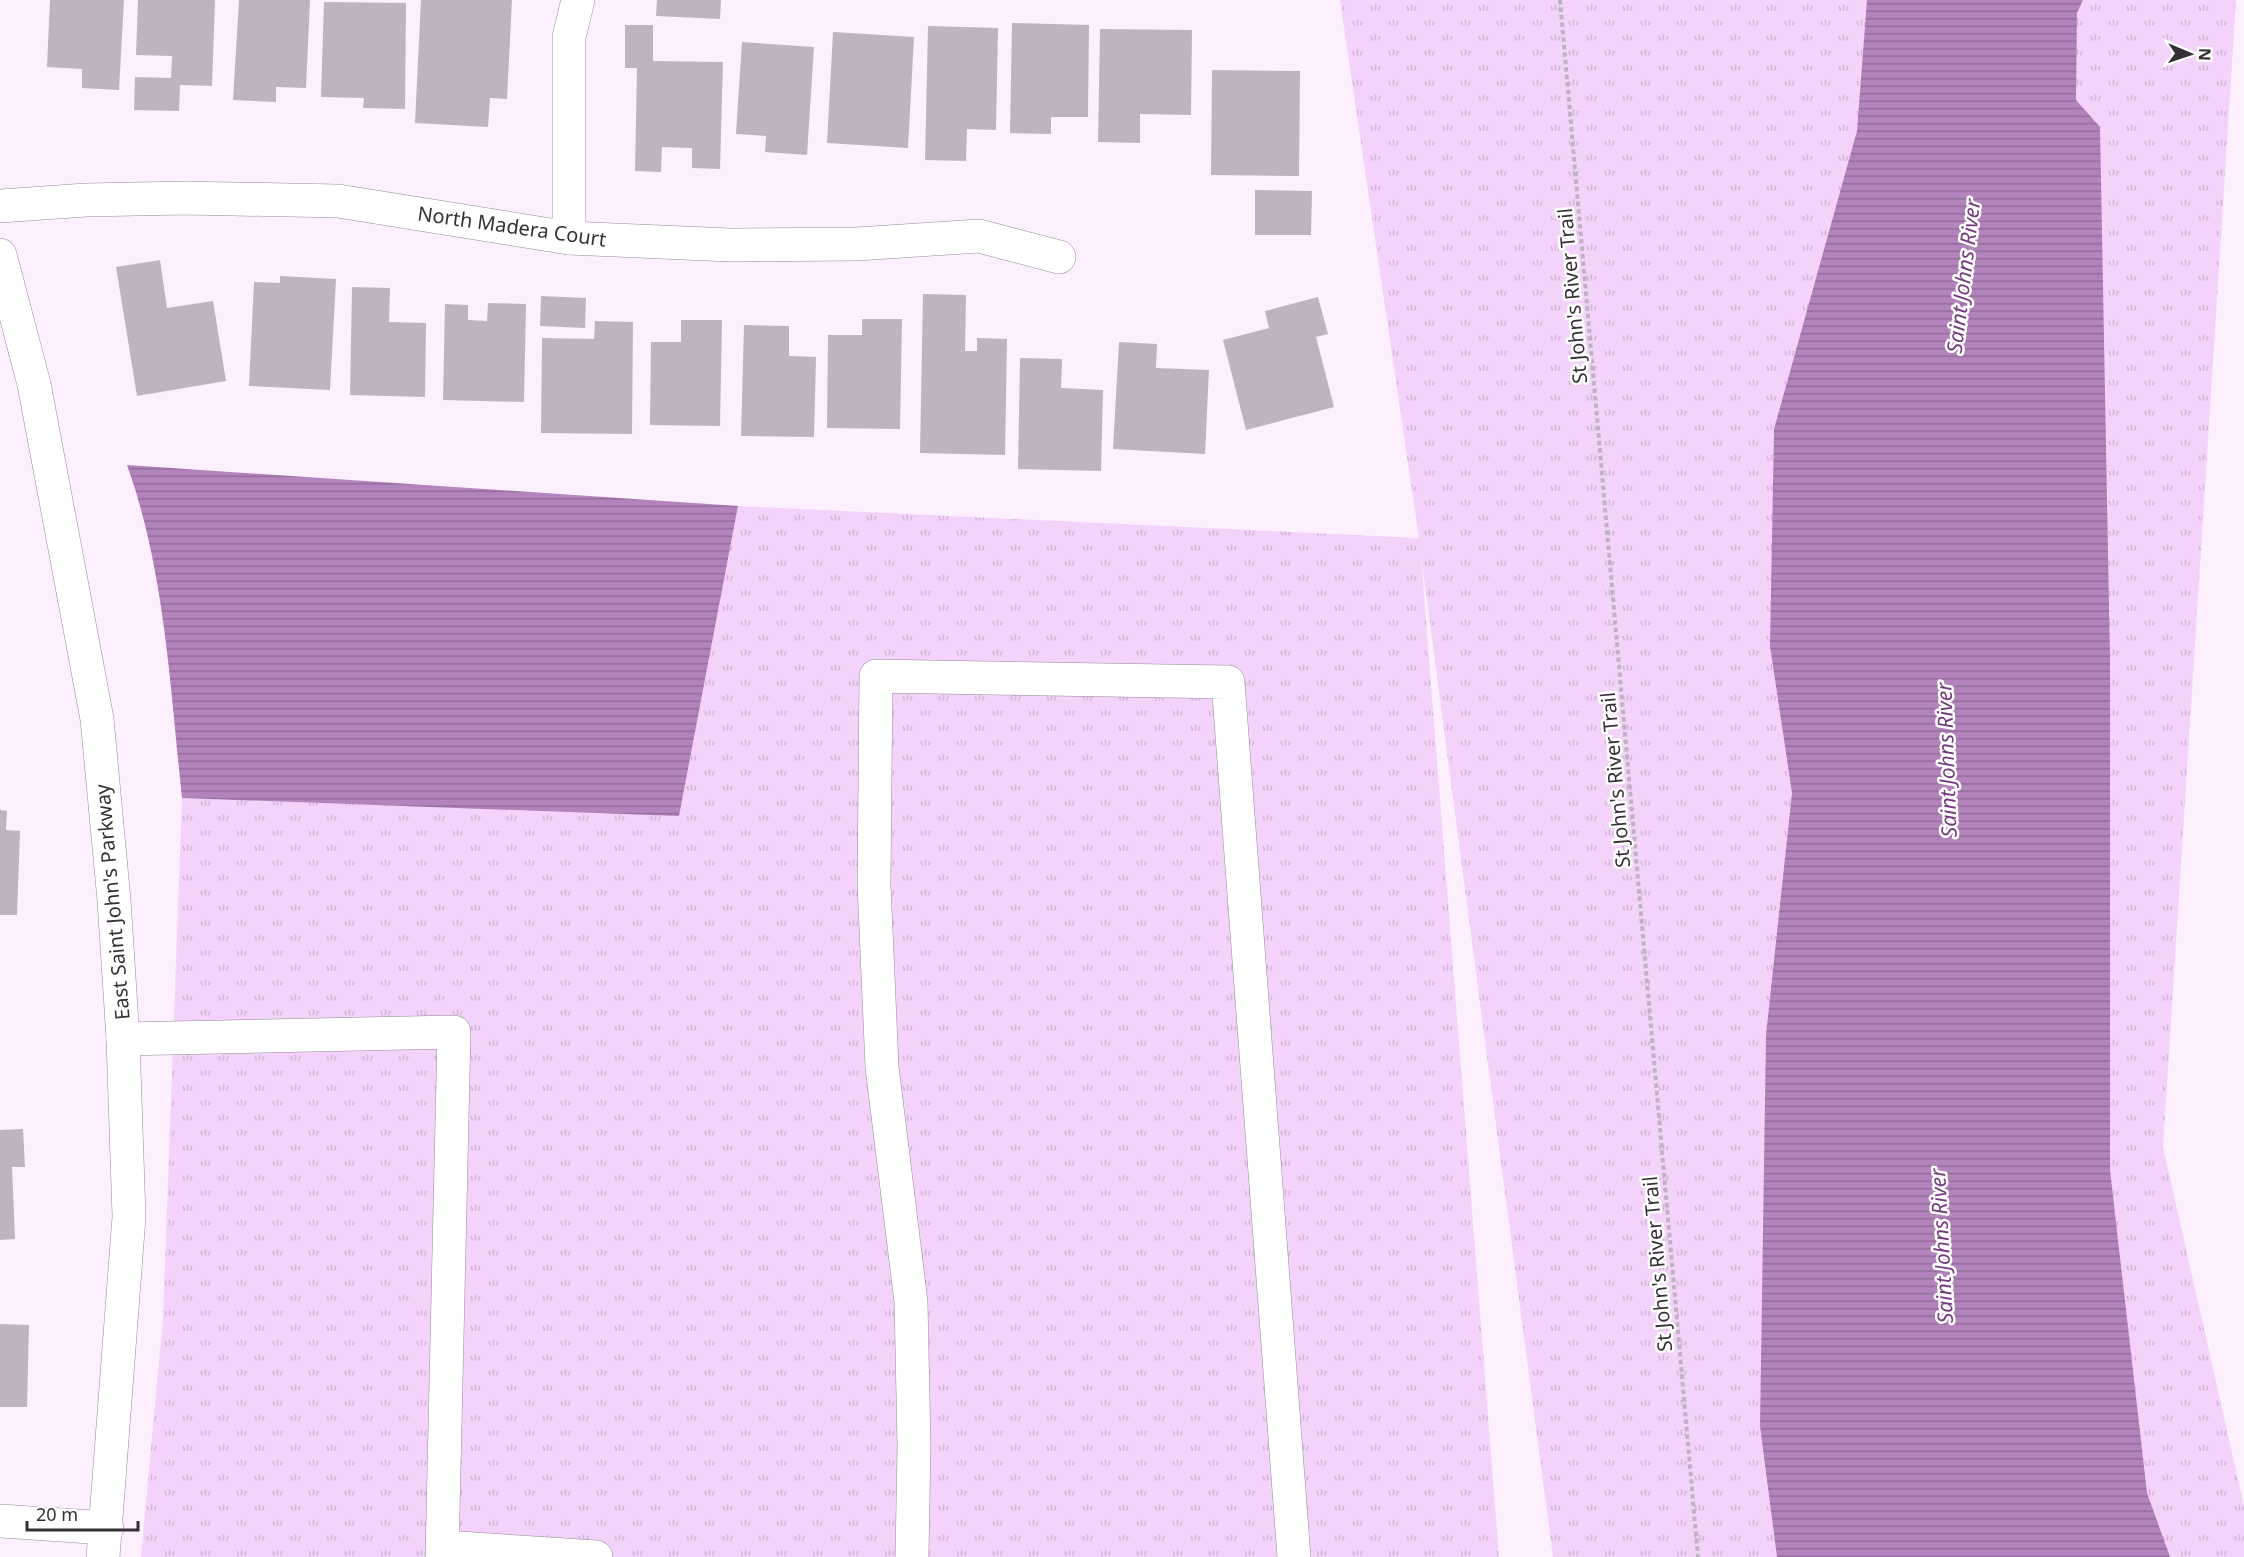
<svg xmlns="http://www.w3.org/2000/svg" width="2244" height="1557" viewBox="0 0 2244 1557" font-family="'Noto Sans',sans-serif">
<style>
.grass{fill:url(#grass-tufts)}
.water{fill:url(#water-rules)}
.building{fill:#bfb3c1}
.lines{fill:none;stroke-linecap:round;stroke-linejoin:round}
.minor-casing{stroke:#958a98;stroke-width:34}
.path{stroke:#beb4c0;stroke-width:4;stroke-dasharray:4.5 3;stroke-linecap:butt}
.minor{stroke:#fff;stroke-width:33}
.labels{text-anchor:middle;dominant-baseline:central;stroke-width:5;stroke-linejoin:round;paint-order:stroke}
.street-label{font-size:20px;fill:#353036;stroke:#fff}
.water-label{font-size:21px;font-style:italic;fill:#753a80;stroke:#fff}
</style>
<defs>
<pattern id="grass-tufts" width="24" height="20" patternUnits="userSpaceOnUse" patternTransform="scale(1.5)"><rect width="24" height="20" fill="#f4d3fa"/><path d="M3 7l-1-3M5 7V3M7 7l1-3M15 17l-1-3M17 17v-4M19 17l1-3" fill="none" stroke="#d2b5d7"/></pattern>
<pattern id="water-rules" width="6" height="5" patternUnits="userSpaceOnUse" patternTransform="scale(1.5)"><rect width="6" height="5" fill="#b384bc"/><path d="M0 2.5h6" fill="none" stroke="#926c9a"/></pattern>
</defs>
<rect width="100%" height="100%" fill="#fcf0ff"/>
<polygon class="grass" points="1340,0 2236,0 2163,1147 2244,1506 2244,1557 1553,1557 1421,555 1499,1557 141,1557 163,1318 182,798 679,815 738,506 1419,538"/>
<g class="water">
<polygon points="1867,0 2083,0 2077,13 2076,100 2100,127 2110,658 2110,1170 2147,1493 2170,1557 1777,1557 1760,1426 1766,1035 1792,793 1770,646 1774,429 1857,131"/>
<path d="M 127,465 L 738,506 L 679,816 L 182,798 C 170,687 165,571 127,465 Z"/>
</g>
<g class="building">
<polygon points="50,0 124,0 119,90 82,88 82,69 47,67"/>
<polygon points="138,0 215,0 212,86 180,85 179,111 134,110 135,77 171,78 172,56 136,55"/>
<polygon points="239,0 310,0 306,88 276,87 276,102 233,100"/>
<polygon points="421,0 512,0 507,99 490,98 488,127 415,123"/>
<polygon points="657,0 721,0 720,19 656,16"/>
<polygon points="324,2 406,3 405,109 363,108 364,98 321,97"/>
<polygon points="1012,23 1089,25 1088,117 1051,117 1051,134 1010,133"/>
<polygon points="625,25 653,25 653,61 723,62 720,169 692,168 692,148 662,147 661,172 635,171 637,68 625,68"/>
<polygon points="928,26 998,28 996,130 967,129 966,161 925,160"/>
<polygon points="1100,29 1192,30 1191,115 1140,114 1140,143 1098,142"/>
<polygon points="833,32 914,37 908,148 827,143"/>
<polygon points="742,42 814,47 807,155 765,152 766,136 736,134"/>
<polygon points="1212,70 1300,71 1299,176 1211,175"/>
<polygon points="1255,190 1312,191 1311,235 1255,235"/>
<polygon points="160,260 167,308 213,301 226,381 137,396 116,267"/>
<polygon points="280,276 336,279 330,390 249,386 254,282 280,283"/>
<polygon points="352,287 390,288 389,322 426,323 425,397 350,395"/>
<polygon points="923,294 966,295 965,351 977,351 977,338 1007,339 1005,455 920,453"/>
<polygon points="541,296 586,298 585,328 540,326"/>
<polygon points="1318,297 1328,334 1316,337 1334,407 1246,430 1223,340 1269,328 1265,311"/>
<polygon points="488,303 526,304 524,402 443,400 445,304 468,305 468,320 487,321"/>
<polygon points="862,319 902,319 900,429 827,428 828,335 862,335"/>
<polygon points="681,320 722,320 720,426 650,425 651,342 681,342"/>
<polygon points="595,321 633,322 632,434 541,433 542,338 594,339"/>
<polygon points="744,325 789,326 789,356 816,357 814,437 741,436"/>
<polygon points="1119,342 1157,344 1156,368 1209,370 1205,454 1113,449"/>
<polygon points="1020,358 1062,359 1061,388 1103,390 1101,471 1018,469"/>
<polygon points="0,810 7,811 6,830 20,831 17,915 0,915"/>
<polygon points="23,1129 25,1167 12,1167 15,1239 0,1240 0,1130"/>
<polygon points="0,1324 29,1325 27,1407 0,1407"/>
</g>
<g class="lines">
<g class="minor-casing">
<g id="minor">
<polyline points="0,206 86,200 185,198 338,201 569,238 730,245 857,244 979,236 1059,257"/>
<polyline points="569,238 569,37 578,0"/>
<polyline points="0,255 34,384 97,719 114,900 123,1039 129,1217 103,1557"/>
<polyline points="123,1039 454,1032 442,1557"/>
<polyline points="0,1521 107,1528"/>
<polyline points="444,1547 596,1557"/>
<polyline points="912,1557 914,1445 911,1302 882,1067 874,884 876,676 1228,682 1294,1557"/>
</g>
</g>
<polyline class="path" points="1560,0 1698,1557"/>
<use href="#minor" class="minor"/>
</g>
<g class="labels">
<g class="street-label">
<text transform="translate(512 226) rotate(8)">North Madera Court</text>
<text transform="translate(1572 296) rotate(-95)">St John's River Trail</text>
<text transform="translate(1615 780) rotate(-95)">St John's River Trail</text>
<text transform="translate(112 902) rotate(-95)">East Saint John's Parkway</text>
<text transform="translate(1657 1264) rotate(-95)">St John's River Trail</text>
</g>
<g class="water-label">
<text transform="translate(1963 276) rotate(-83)">Saint Johns River</text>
<text transform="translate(1946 760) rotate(-92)">Saint Johns River</text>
<text transform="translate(1941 1246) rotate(-93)">Saint Johns River</text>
</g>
</g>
<g transform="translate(2190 54) rotate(92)" stroke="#ffffff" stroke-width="4.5" paint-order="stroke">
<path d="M0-4.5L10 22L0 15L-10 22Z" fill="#353036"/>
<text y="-9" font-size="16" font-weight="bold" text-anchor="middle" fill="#353036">N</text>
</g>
<path d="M27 1521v9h111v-9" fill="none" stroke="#353036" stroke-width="3"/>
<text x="36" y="1521" font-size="18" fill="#353036" stroke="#ffffff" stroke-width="4.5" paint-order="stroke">20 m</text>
</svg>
